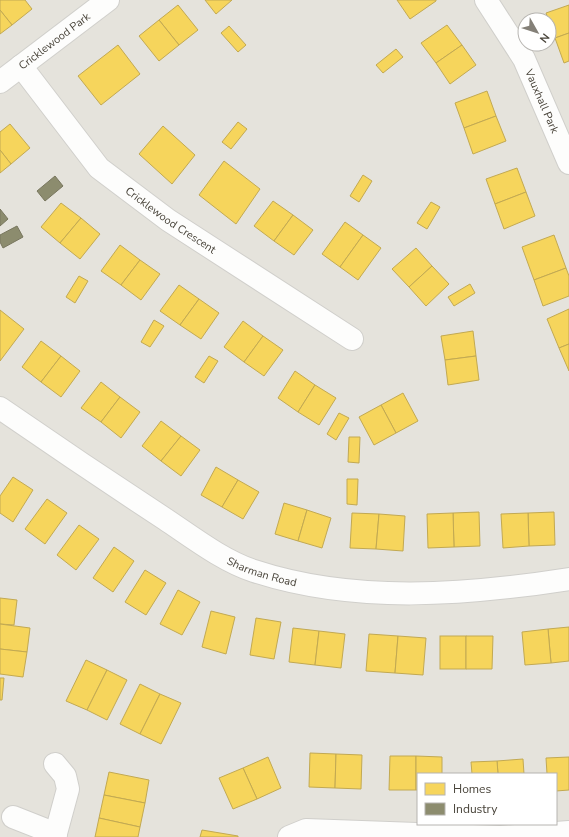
<svg xmlns="http://www.w3.org/2000/svg" width="569" height="837" viewBox="0 0 569 837" font-family="'Nunito Sans',sans-serif">
<style>
.residential{fill:#e5e3dc;fill-rule:evenodd}
.homes{fill:#f6d55c;stroke:#c2a952}
.industry{fill:#8c8c6e;stroke:#78765e}
.lines{fill:none;stroke-linecap:round;stroke-linejoin:round}
.minor-casing{stroke:#d0cfcb;stroke-width:24}
.minor{stroke:#fdfdfc;stroke-width:22}
.labels{text-anchor:middle;dominant-baseline:central;stroke-width:4;stroke-linejoin:round;paint-order:stroke}
.street-label{font-size:11px;fill:#484339;stroke:#fff}
</style>
<rect width="100%" height="100%" fill="#f2f1ed"/>
<path class="residential" d="M 0,0 L 569,0 L 569,837 L 0,837 ZM 525,20 L 549,20 L 549,44 L 525,44 ZM 418,774 L 556,774 L 556,824 L 418,824 Z"/>
<g class="homes">
<polygon points="0,0 25,0 32,9 12,25 0,10"/>
<polygon points="205,0 232,0 216,14"/>
<polygon points="397,0 436,0 436,1 410,19"/>
<polygon points="178,5 198,30 179,45 159,20"/>
<polygon points="569,5 569,33 555,38 546,13"/>
<polygon points="0,10 12,25 0,34"/>
<polygon points="159,20 179,45 159,61 139,36"/>
<polygon points="447,25 462,45 436,63 421,43"/>
<polygon points="229,26 246,45 238,52 221,33"/>
<polygon points="569,33 569,61 564,63 555,38"/>
<polygon points="118,45 140,74 101,105 78,76"/>
<polygon points="462,45 476,65 450,84 436,63"/>
<polygon points="396,49 403,57 383,73 376,65"/>
<polygon points="487,91 496,116 464,128 455,103"/>
<polygon points="496,116 506,141 473,154 464,128"/>
<polygon points="238,122 247,129 231,149 222,142"/>
<polygon points="10,124 30,148 11,164 0,150 0,132"/>
<polygon points="163,126 195,155 172,184 139,154"/>
<polygon points="0,150 11,164 0,173"/>
<polygon points="224,161 260,189 236,224 199,195"/>
<polygon points="517,168 526,192 495,204 486,179"/>
<polygon points="363,175 372,181 359,202 350,196"/>
<polygon points="526,192 535,216 504,229 495,204"/>
<polygon points="273,201 293,215 274,241 254,226"/>
<polygon points="431,202 440,207 427,229 417,223"/>
<polygon points="61,203 81,218 60,243 41,227"/>
<polygon points="293,215 313,230 294,255 274,241"/>
<polygon points="81,218 100,234 80,259 60,243"/>
<polygon points="345,222 363,235 340,267 322,254"/>
<polygon points="363,235 381,248 358,280 340,267"/>
<polygon points="554,235 566,268 534,280 522,247"/>
<polygon points="120,245 140,260 121,285 101,271"/>
<polygon points="416,248 432,266 409,287 392,269"/>
<polygon points="140,260 160,274 141,300 121,285"/>
<polygon points="432,266 449,284 426,306 409,287"/>
<polygon points="566,268 569,276 569,296 543,306 534,280"/>
<polygon points="79,276 88,281 75,303 66,297"/>
<polygon points="470,284 475,293 454,306 448,297"/>
<polygon points="179,285 199,299 180,325 160,311"/>
<polygon points="199,299 219,313 201,339 180,325"/>
<polygon points="569,309 569,344 559,348 547,319"/>
<polygon points="0,310 24,329 0,361"/>
<polygon points="154,320 164,326 150,347 141,342"/>
<polygon points="243,321 263,336 244,362 224,347"/>
<polygon points="473,331 476,356 445,360 441,336"/>
<polygon points="263,336 283,350 264,376 244,362"/>
<polygon points="41,341 61,356 41,382 22,367"/>
<polygon points="569,344 569,371 559,348"/>
<polygon points="61,356 80,371 61,397 41,382"/>
<polygon points="209,356 218,361 204,383 195,377"/>
<polygon points="476,356 479,380 448,385 445,360"/>
<polygon points="295,371 315,385 298,412 278,398"/>
<polygon points="101,382 120,397 101,422 81,408"/>
<polygon points="315,385 336,398 319,425 298,412"/>
<polygon points="403,393 418,421 396,433 381,405"/>
<polygon points="120,397 140,412 121,438 101,422"/>
<polygon points="381,405 396,433 374,445 359,417"/>
<polygon points="339,413 349,418 336,440 327,434"/>
<polygon points="161,421 181,436 161,461 142,446"/>
<polygon points="181,436 200,450 181,476 161,461"/>
<polygon points="349,437 360,437 359,463 348,462"/>
<polygon points="216,467 238,480 222,507 201,495"/>
<polygon points="13,477 33,490 13,522 0,513 0,496"/>
<polygon points="347,479 358,479 357,505 347,504"/>
<polygon points="238,480 259,492 243,519 222,507"/>
<polygon points="47,499 67,513 45,544 25,529"/>
<polygon points="284,503 307,510 298,541 275,534"/>
<polygon points="307,510 331,518 322,548 298,541"/>
<polygon points="479,512 480,546 454,547 453,513"/>
<polygon points="554,512 555,545 529,546 528,513"/>
<polygon points="352,513 379,514 376,549 350,548"/>
<polygon points="453,513 454,547 428,548 427,514"/>
<polygon points="528,513 529,546 503,548 501,514"/>
<polygon points="379,514 405,516 403,551 376,549"/>
<polygon points="79,525 99,539 76,570 57,555"/>
<polygon points="114,547 134,561 113,592 93,578"/>
<polygon points="145,570 166,583 146,615 125,602"/>
<polygon points="178,590 200,602 182,635 160,624"/>
<polygon points="0,598 17,600 14,625 0,624"/>
<polygon points="211,611 235,617 226,654 202,647"/>
<polygon points="256,618 281,622 274,659 250,655"/>
<polygon points="0,624 30,628 27,652 0,649"/>
<polygon points="569,627 569,661 551,663 548,629"/>
<polygon points="293,628 319,631 315,665 289,662"/>
<polygon points="548,629 551,663 525,665 522,632"/>
<polygon points="319,631 345,634 341,668 315,665"/>
<polygon points="369,634 398,636 395,673 366,671"/>
<polygon points="398,636 426,638 423,675 395,673"/>
<rect x="440" y="636" width="26" height="33"/>
<polygon points="466,636 493,636 492,669 466,669"/>
<polygon points="0,649 27,652 23,677 0,674"/>
<polygon points="86,660 107,670 87,710 66,701"/>
<polygon points="107,670 127,680 107,720 87,710"/>
<polygon points="0,678 4,678 2,700 0,700"/>
<polygon points="140,684 160,694 140,734 120,724"/>
<polygon points="160,694 181,703 161,744 140,734"/>
<polygon points="310,753 336,754 335,788 309,787"/>
<polygon points="336,754 362,755 361,789 335,788"/>
<polygon points="390,756 416,756 416,790 389,790"/>
<polygon points="416,756 442,757 442,774 418,774 418,790 416,790"/>
<polygon points="268,757 281,788 257,799 243,768"/>
<polygon points="569,757 569,790 556,791 556,774 547,774 546,758"/>
<polygon points="523,759 524,774 498,774 497,761"/>
<polygon points="497,761 498,774 472,774 471,762"/>
<polygon points="243,768 257,799 233,809 219,778"/>
<polygon points="109,772 149,780 145,803 104,795"/>
<polygon points="104,795 145,803 140,827 99,818"/>
<polygon points="99,818 140,827 138,837 95,837"/>
<polygon points="202,830 238,836 238,837 200,837"/>
</g>
<g class="industry">
<polygon points="55,176 63,186 45,201 37,191"/>
<polygon points="0,209 8,219 0,226"/>
<polygon points="17,226 23,237 3,248 0,242 0,235"/>
</g>
<g class="lines">
<g class="minor-casing">
<g id="minor">
<path id="s1" d="M 486,0 L 524,59 L 569,163"/>
<path id="s2" d="M 21,66 L 99,168 L 168,220 L 352,339"/>
<path id="s3" d="M 0,82 L 108,0"/>
<path id="s4" d="M 0,408 C 55,446 110,483 165,519 C 192,537 223,561 254,571 C 354,604 467,595 569,579"/>
<polyline points="55,764 65,776 68,789 55,837"/>
<polyline points="13,817 56,834"/>
<polyline points="289,837 306,830 500,837 569,832"/>
</g>
</g>
<use href="#minor" class="minor"/>
</g>
<g class="labels">
<g class="street-label">
<text stroke="none"><textPath href="#s3" startOffset="68">Cricklewood Park</textPath></text>
<text stroke="none"><textPath href="#s1" startOffset="116">Vauxhall Park</textPath></text>
<text stroke="none"><textPath href="#s2" startOffset="217">Cricklewood Crescent</textPath></text>
<text stroke="none"><textPath href="#s4" startOffset="310">Sharman Road</textPath></text>
</g>
</g>
<rect x="417" y="773" width="140" height="52" fill="#ffffff" stroke="#b6b4b0"/>
<rect x="425" y="783" width="20" height="12" fill="#f6d55c" stroke="#b6b4b0"/>
<text x="453" y="793" font-size="12" fill="#484339">Homes</text>
<rect x="425" y="803" width="20" height="12" fill="#8c8c6e" stroke="#b6b4b0"/>
<text x="453" y="813" font-size="12" fill="#484339">Industry</text>
<g transform="translate(537 32) rotate(129)"><circle r="19" fill="#ffffff" stroke="#b6b4b0"/>
<path d="M0-3L7 15L0 10L-7 15Z" fill="#848078"/>
<text y="-6" font-size="11" font-weight="bold" text-anchor="middle" fill="#484339">N</text>
</g>
</svg>
